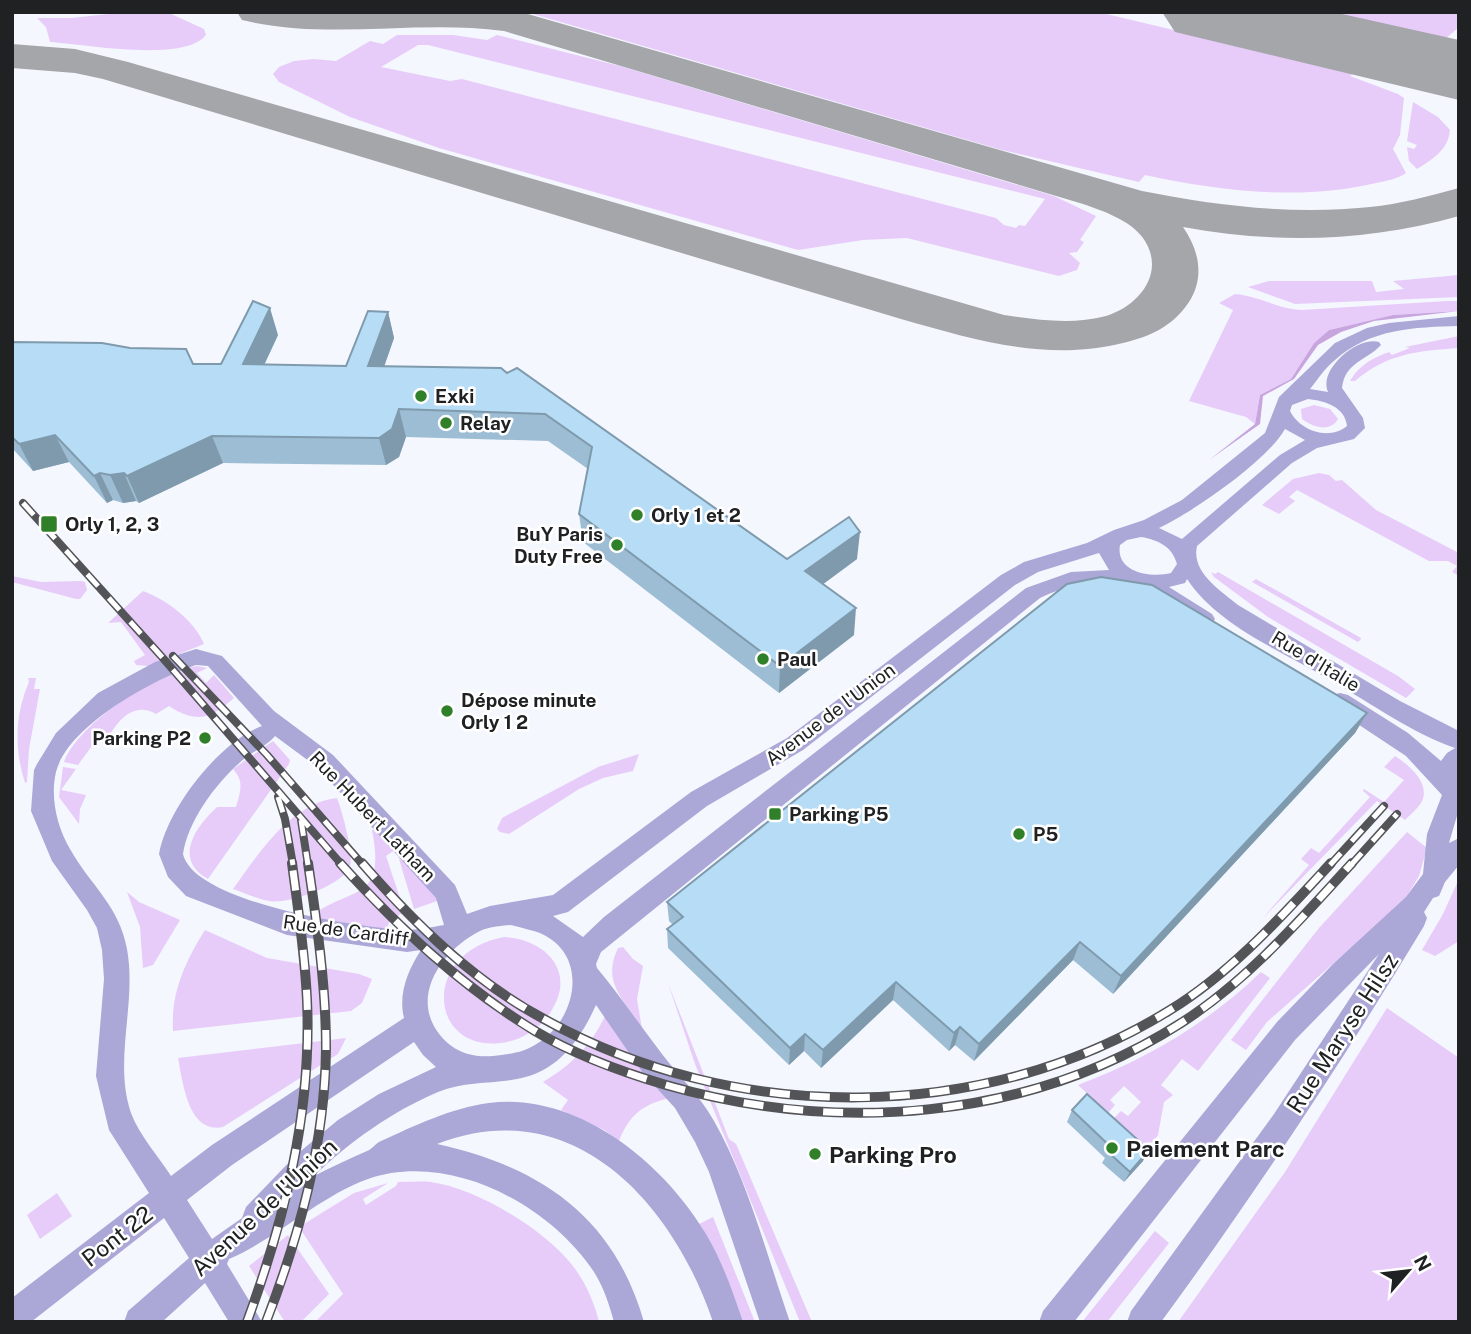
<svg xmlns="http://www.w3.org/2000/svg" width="1471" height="1334" viewBox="0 0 1471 1334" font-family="'Public Sans',sans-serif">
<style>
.green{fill:#e7ccf9;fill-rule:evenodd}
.forest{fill:#c8a5df}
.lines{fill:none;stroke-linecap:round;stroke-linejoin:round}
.taxiway{fill:#a4a6aa;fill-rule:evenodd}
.runway{fill:#a4a6aa;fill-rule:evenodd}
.minor{fill:#aba7d7;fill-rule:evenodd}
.rail-far1-casing{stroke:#535457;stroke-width:8}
.rail-casing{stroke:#535457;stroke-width:10}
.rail-far1{stroke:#fff;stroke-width:5;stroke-dasharray:16;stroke-linecap:butt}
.rail{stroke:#fff;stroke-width:7;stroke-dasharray:20;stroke-linecap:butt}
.wall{fill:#9dbdd4}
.shaded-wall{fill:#7f9aac}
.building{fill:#b6dcf6;stroke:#7f9aac;stroke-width:2}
.poi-dot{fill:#307f29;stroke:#fff;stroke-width:2.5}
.labels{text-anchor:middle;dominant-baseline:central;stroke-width:5;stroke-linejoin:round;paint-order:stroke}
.poi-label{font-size:19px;font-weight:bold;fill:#202123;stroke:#fff;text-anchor:start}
.street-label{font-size:19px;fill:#202123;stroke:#fff}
.near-street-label{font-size:23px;fill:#202123;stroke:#fff}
.near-poi-label{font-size:23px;font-weight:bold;fill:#202123;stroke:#fff;text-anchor:start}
</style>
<rect width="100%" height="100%" fill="#f4f7fe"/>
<g class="green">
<path d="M 127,12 L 167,12 L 204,29 L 206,35 C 184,63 84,44 50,42 L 46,27 L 37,18 L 71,18 Z"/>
<path d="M 526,12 L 1098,12 L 1354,73 L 1350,76 L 1398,94 L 1404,98 L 1400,135 L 1393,149 L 1406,173 C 1398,179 1386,181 1376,183 C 1302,201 1219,191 1145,175 L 1139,182 L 1002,150 Z"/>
<polygon points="1321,12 1459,12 1459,27 1444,40"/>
<path d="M 397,35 L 453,35 L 487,40 L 497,35 L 620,66 L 1054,196 L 1096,216 L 1080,240 L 1084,242 L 1077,252 L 1069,253 L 1080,263 L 1077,270 L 1059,276 L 907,238 L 863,240 L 798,250 L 439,148 L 350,117 L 279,82 L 273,74 L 279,67 L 294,61 L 314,59 L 336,61 L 370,41 L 383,44 ZM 418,45 L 428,45 L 1045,199 L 1025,226 L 1019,225 L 1016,228 L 1004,225 L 996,218 L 462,79 L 450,81 L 381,67 Z"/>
<path d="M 1413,102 L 1438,117 L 1450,130 C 1448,150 1433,159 1417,169 L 1409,161 L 1407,147 L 1414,149 L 1417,145 L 1407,141 Z"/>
<polygon points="1459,275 1459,297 1295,304 1248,287 1269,281 1372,281 1376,292 1404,289 1393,281"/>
<path d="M 1235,294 C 1259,296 1278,309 1302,310 L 1447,301 L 1459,301 L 1459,311 L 1393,315 L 1329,330 L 1314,343 L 1291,379 L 1260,395 L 1255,424 L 1246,417 L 1189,401 L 1233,310 L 1219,303 Z"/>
<path d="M 1459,336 L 1459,348 C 1418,351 1388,353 1355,381 L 1350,381 C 1359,365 1373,358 1389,352 L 1392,355 L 1410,348 L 1405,347 Z"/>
<path d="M 1314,405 L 1330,409 L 1338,419 C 1330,433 1313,427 1302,419 L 1301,409 Z"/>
<polygon points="1319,473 1329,475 1336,481 1342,480 1376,510 1459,553 1459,576 1452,572 1457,566 1448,561 1429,561 1297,490 1289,497 1295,501 1279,514 1262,505 1293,479"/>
<polygon points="1211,572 1215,574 1218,572 1398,676 1415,689 1406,698 1268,617 1214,577"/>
<polygon points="12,576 41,582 81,581 85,582 87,590 80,599 76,599 12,582"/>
<polygon points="1256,579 1361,638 1361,639 1358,642 1252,582"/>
<path d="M 143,591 C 166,599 195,621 204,644 L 149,666 L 136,665 L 134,661 L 145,655 L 121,622 L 108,623 Z"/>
<path d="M 197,666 L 207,668 L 197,673 L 206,683 L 214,675 L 234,698 C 210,719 197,724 169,706 L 156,714 C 134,701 118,720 108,738 L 99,736 L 78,765 L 64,762 C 78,724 156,672 197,666 Z"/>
<path d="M 28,678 L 36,678 L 34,689 L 40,689 L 29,749 L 27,782 L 25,783 C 14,748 15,715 29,682 Z"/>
<path d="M 273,741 L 290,760 L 289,764 L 208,879 C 173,860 195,827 217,807 L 236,807 C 240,792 245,782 233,769 Z"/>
<polygon points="639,754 633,771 603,778 579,789 509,834 500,832 497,829 502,818 598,767"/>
<path d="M 1395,756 C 1409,765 1432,784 1421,803 C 1417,809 1410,815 1405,820 L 1377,801 L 1262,919 L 1309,865 L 1301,859 L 1311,848 L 1319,853 L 1370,797 L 1363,791 L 1364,789 L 1384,802 L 1404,780 L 1384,767 Z"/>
<polygon points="63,767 76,769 61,790 86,795 80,809 79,824 59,797"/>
<path d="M 337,798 C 342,810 354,855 350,866 C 344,885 287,905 269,901 C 257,899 245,893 233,889 C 258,854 291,803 337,798 Z"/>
<path d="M 377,828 L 396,849 L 386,856 L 406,916 L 402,913 L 389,922 L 387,930 L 309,917 C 354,885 386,902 372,830 Z"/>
<polygon points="1407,832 1427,848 1419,876 1404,901 1267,1022 1246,1050 1231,1040 1319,928"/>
<polygon points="403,857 440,900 414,909 399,859"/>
<polygon points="1459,879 1459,941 1435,956 1422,950 1443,914"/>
<polygon points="127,892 139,902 180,920 153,965 143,968 140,927"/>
<path d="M 205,930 L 267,958 L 359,974 L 372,979 L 362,1003 L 351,1011 L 173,1031 C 171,992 185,962 205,930 Z"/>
<path d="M 504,937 C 542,939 576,968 553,1008 C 543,1026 526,1038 507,1042 C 429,1057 418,953 504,937 Z"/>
<path d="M 623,947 L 633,959 L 643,966 L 637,999 L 642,1029 C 625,999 601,984 618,948 Z"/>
<path d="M 1261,972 L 1270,978 L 1198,1071 L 1182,1059 L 1161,1085 L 1173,1095 L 1164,1102 L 1158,1135 L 1153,1142 L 1142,1144 L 1114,1118 L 1121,1111 L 1128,1116 L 1141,1102 L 1124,1086 L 1110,1100 L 1115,1105 L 1108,1113 L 1078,1085 C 1147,1059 1208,1023 1261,972 Z"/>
<polygon points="668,983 729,1139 736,1144 812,1322 800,1322 695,1064"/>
<polygon points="1387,1008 1459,1058 1459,1322 1178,1322 1285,1172"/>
<path d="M 606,1014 L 670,1098 C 643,1104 629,1115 619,1141 L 604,1130 L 561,1110 L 568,1100 L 543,1082 C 572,1065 592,1044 606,1014 Z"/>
<path d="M 346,1038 L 338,1054 L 223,1127 C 188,1134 183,1083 178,1058 Z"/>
<path d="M 398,1182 C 409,1182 420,1181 431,1182 C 475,1188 538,1226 567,1259 C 582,1275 594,1300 599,1322 L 315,1322 L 343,1294 L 299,1227 L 354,1193 L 388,1183 L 363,1199 L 366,1205 L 396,1186 Z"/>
<polygon points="57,1193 72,1216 40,1239 27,1215"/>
<polygon points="713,1217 755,1322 741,1322 695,1226"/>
<polygon points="1155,1231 1169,1243 1107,1322 1082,1322"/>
<polygon points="288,1235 329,1294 301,1322 285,1322 249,1266"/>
</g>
<polygon class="forest" points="1459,311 1374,321 1341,332 1318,345 1294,379 1263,396 1260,424 1209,460 1255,424 1260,395 1291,379 1314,343 1329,330 1393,315"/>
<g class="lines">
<g class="taxiway">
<path d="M 237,12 L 521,12 L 1142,191 C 1218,206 1293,215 1370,207 C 1400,204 1429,196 1459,188 L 1459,216 C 1368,242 1275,244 1183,227 C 1199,250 1205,277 1189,302 C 1172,327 1151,336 1123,343 C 1046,362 975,340 901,319 L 103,79 L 75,73 L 12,68 L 12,44 L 75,49 L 128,62 L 1004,315 C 1037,320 1073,325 1106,316 C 1139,306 1167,272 1143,238 C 1130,220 1103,211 1083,204 L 504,31 C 416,19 329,41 242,20 Z"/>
<polygon points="1377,39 1459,63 1459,89 1363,59 1358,51 1363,43"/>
</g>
<polygon class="runway" points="1162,12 1333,12 1459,40 1459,100 1175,32"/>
<path class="minor" d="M 1459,316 L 1459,326 C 1415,327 1369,329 1335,360 C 1325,368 1318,379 1310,389 L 1328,392 C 1318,370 1357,336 1379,342 L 1381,345 C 1366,361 1345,362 1342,388 L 1363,418 L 1365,428 L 1354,439 L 1317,448 L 1292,463 L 1197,546 C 1191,572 1220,590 1238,605 L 1400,701 L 1459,731 L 1459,809 L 1449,843 L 1459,838 L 1459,865 L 1445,882 L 1439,896 L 1433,898 L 1424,912 L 1427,918 L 1424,926 C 1342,1062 1255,1194 1161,1322 L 1127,1322 L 1131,1311 L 1274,1114 L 1379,954 L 1295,1040 L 1074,1322 L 1039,1322 L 1043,1311 L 1277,1022 L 1333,964 L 1406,897 L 1423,874 L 1427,834 L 1442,795 L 1406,756 L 1332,707 L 1329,701 L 1332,695 L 1340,693 L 1348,695 L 1408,733 L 1441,761 L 1447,753 L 1455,748 C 1412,733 1372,704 1332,681 C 1284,652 1219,627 1187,579 L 1185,583 L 1169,587 L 1212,614 L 1215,619 L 1212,624 L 1205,626 L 1198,624 C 1182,614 1154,591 1137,587 C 1104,579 1070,583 1040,598 L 601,952 L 596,964 L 597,968 C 620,996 640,1025 662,1054 C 680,1078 698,1093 714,1121 C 748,1181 767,1256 790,1322 L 760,1322 L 709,1172 L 695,1142 L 675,1108 L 643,1073 L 596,1005 C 580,1040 558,1072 517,1079 C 490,1084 465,1081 438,1092 C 393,1111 349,1142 314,1176 C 331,1167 349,1159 367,1151 C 372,1149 374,1145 379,1142 C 414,1126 451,1108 489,1103 C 577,1092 663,1162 706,1234 C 722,1261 733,1292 743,1322 L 713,1322 C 673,1203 573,1091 437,1144 C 541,1167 614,1217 644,1322 L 614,1322 C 609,1304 604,1288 594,1272 C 549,1204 449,1151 368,1179 C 320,1196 276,1239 229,1259 L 227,1264 L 262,1322 L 229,1322 L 205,1283 L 162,1322 L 124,1322 L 128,1311 L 189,1258 L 164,1218 L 31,1322 L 12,1322 L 12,1298 L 149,1193 L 109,1130 L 96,1076 L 104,979 L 102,950 L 97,928 L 87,910 L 52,861 L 31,811 L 34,770 L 37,764 L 56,733 L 98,693 L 155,662 L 196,649 L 222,656 L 274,711 L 333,755 L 455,885 L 467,914 L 490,906 L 553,895 L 691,792 L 787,738 L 1001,575 L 1024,562 L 1087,543 L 1114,530 L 1144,520 L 1182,500 L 1265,433 L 1279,397 L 1335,343 L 1367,328 L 1389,323 ZM 1308,399 C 1326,401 1345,407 1347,426 C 1329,441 1300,431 1290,411 L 1292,405 ZM 1285,429 L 1305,440 L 1280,455 L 1182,539 L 1159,528 C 1193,512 1267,461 1285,429 ZM 1141,537 C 1158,540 1172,546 1177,564 L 1171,573 C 1152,578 1115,573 1120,545 L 1127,540 ZM 1099,553 L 1109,570 L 1071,572 L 1026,588 L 604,917 L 583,937 L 553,916 L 568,912 L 707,806 L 803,750 L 1015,585 L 1038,572 ZM 196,665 L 208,666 L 262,726 C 219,742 167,809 159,854 L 168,877 L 186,896 L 287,935 L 407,952 L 421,950 C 408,970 398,994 404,1018 L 212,1145 L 171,1176 C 159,1157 139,1135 131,1113 C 113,1060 137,1004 127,949 C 119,905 90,885 70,849 C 57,827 50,797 56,772 C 68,725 154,679 196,665 ZM 275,736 L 317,767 L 436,898 L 444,925 C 432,927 418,930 406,930 C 361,928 194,903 183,854 C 188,820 218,780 245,758 C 254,751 268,745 275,736 ZM 511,925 C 521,928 533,930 542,934 C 589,956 577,1019 538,1043 C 524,1053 509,1054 493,1056 C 470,1058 451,1051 437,1031 C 411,993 444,949 480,931 C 489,927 501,926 511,925 ZM 414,1042 L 423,1055 L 436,1067 L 379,1094 L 338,1120 L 296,1155 L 246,1207 L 242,1218 L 212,1239 L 187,1200 L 232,1165 Z"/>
<g class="rail-far1-casing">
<g id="rail-far1">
<polyline points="23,503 162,657 342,865"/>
<polyline points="173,656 267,755 363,865"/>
<polyline points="278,797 285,819 293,865"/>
<polyline points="301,820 308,865"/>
<polyline points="1330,865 1384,806"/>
<polyline points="1351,865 1397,814"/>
</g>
</g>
<g class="rail-casing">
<g id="rail">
<path d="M 340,863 C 399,928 460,985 535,1031 C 575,1055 622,1072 666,1085 C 837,1134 1028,1121 1181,1023 C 1247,981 1300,920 1352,863"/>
<path d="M 362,863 C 414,923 473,981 544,1019 C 734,1125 985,1125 1170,1010 C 1232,972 1282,916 1331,863"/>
<path d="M 247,1322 C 285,1218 312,1112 307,1000 C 305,954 298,909 292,863"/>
<path d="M 266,1322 C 300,1234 325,1143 326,1048 C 326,986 317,924 308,863"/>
</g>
</g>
<use href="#rail-far1" class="rail-far1"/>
<use href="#rail" class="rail"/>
</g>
<g class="wall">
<polygon points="388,312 394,338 384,366 501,368 787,559 857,559 823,584 854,635 779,693 583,542 579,514 588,469 548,441 406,437 399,457 386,465 223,463 139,503 136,501 123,503 113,500 107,503 69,462 33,471 12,448 12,342 193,364 221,364 278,335 264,365 346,366"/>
<polygon points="1367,713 1355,733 1113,994 1073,960 974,1061 955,1045 949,1051 893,1000 821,1068 804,1051 789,1065 668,948 667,929 673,925 669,921 667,902"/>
<polygon points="1072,1110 1143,1161 1124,1182 1102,1163 1105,1158 1067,1122"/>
</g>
<g class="shaded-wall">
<polygon points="270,308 278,335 252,391 243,364"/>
<polygon points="388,312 394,338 375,393 368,366"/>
<polygon points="399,409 406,437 399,457 386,465 379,438"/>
<polygon points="55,435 69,462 33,471 19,444"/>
<polygon points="212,436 223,463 139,503 127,476"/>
<polygon points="100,473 113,500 107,503 94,476"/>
<polygon points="124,473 136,501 123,503 110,475"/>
<polygon points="860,532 857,559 803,599 805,571"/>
<polygon points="856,608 854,635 779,693 780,666"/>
<polygon points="1367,713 1355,733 1113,994 1121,976"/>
<polygon points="1080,942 1073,960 974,1061 979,1044"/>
<polygon points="896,982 893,1000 821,1068 823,1050"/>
<polygon points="960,1027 955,1045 949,1051 954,1033"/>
<polygon points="805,1034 804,1051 789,1065 790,1048"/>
<polygon points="1149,1150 1143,1161 1124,1182 1130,1172"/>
</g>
<g class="building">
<polygon points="253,301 270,308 243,364 346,366 368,311 388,312 368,366 501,368 507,373 517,368 787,559 849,517 860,532 805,571 856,608 780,666 579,514 592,447 545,414 399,409 392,429 379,438 212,436 127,476 124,473 110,475 100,473 94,476 55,435 19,444 12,437 12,342 102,343 130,348 186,349 193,364 221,364"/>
<polygon points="1101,577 1152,585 1367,713 1121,976 1080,942 979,1044 960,1027 954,1033 896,982 823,1050 805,1034 790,1048 667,929 683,917 667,902 1067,584"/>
<polygon points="1087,1094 1149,1150 1130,1172 1108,1152 1112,1148 1072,1110"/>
</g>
<g class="poi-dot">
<circle cx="421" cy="396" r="7"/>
<circle cx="446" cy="423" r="7"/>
<circle cx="637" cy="515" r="7"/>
<rect x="40" y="515" width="18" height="18" rx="3.5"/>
<circle cx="617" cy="545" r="7"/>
<circle cx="763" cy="659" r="7"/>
<circle cx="447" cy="711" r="7"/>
<circle cx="205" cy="738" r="7"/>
<rect x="768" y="807" width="14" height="14" rx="3.5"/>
<circle cx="1019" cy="834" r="7"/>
<circle cx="1112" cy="1148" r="7"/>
<circle cx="815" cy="1154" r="7"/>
</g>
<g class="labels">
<g class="poi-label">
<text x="435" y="396">Exki</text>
<text x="460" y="423">Relay</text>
<text x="651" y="515">Orly 1 et 2</text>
<text x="65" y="524">Orly 1, 2, 3</text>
<text x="603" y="534" text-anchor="end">BuY Paris<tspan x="603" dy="22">Duty Free</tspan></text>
<text x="777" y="659">Paul</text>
<text x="461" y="700">Dépose minute<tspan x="461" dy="22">Orly 1 2</tspan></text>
<text x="191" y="738" text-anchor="end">Parking P2</text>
<text x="789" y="814">Parking P5</text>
<text x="1033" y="834">P5</text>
</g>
<g class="street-label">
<text transform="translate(1316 661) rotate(31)">Rue d'Italie</text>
<text transform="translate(830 714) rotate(-37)">Avenue de l'Union</text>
<text transform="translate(373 816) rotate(46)">Rue Hubert Latham</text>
<text transform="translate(346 930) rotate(8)">Rue de Cardiff</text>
</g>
<g class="near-street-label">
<text transform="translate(1342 1033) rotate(-57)">Rue Maryse Hilsz</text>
<text transform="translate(264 1207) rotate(-43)">Avenue de l'Union</text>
<text transform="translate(117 1236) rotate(-38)">Pont 22</text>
</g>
<g class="near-poi-label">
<text x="1126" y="1148">Paiement Parc</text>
<text x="829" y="1154">Parking Pro</text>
</g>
</g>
<rect width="1471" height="1334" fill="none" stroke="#202123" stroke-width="28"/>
<g transform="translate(1408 1271) rotate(62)" stroke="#ffffff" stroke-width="5" paint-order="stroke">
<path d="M0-5L12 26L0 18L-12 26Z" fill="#202123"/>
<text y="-10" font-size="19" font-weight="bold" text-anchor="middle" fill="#202123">N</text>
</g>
</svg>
